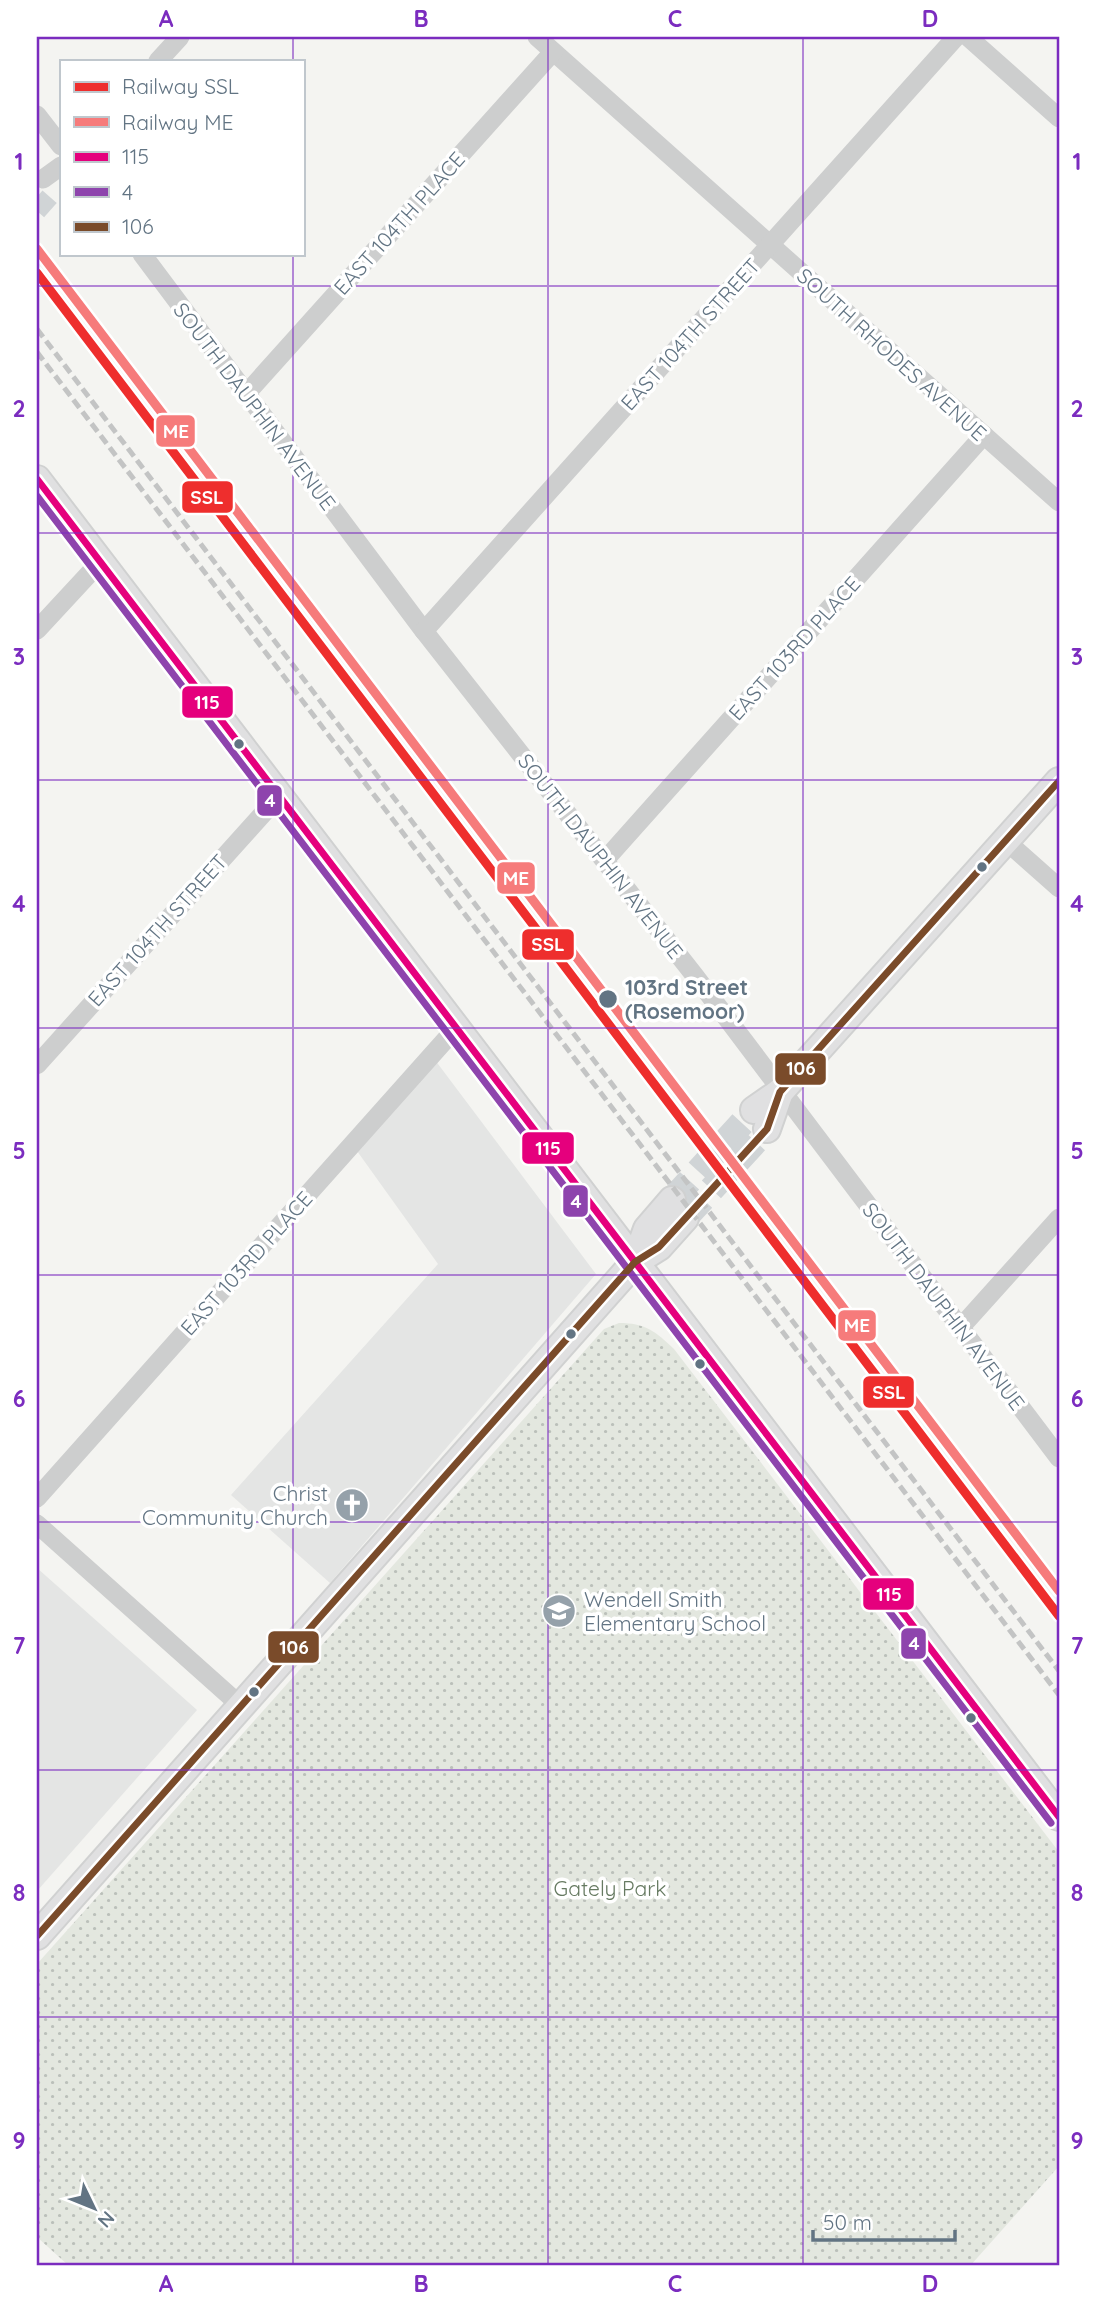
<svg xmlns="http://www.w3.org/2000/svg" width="1096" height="2303" viewBox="0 0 1096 2303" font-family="Quicksand,sans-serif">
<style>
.built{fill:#e4e5e4}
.park{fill:url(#park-dots)}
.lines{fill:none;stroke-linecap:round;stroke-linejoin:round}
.street-tunnel{stroke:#d0d4d6;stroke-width:19;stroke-dasharray:19 10;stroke-linecap:butt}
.secondary-tunnel{stroke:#d0d4d6;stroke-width:26;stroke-dasharray:26 13;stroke-linecap:butt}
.secondary-casing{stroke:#d0d1d1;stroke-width:30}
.street{stroke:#cdcece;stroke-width:19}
.secondary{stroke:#e0e0e1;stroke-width:26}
.rail{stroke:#c3c4c4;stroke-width:5;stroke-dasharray:10 5;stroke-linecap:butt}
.bus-1-casing{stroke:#fff;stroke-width:12}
.bus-2-casing{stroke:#fff;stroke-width:12}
.bus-3-casing{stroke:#fff;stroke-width:12}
.bus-1{stroke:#e5007d;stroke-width:7}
.bus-2{stroke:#8e44ad;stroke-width:7}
.bus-3{stroke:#7a4b2a;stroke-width:7}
.rail-1-casing{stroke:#fff;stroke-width:14}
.rail-2-casing{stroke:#fff;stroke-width:14}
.rail-1{stroke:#ee2e2d;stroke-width:9}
.rail-2{stroke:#f67b7b;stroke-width:9}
.grid{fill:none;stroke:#7b2cbf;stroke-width:2;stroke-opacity:0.55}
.bus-dot{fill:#627483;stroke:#fff;stroke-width:2.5}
.labels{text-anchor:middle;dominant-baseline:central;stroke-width:7;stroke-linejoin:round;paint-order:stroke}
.street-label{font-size:21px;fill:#627483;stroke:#fff}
.stop-label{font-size:21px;font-weight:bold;fill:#627483;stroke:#fff;text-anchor:start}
.poi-label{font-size:21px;fill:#627483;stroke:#fff;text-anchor:end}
.park-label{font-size:21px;fill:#667a61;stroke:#fff}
.line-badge{stroke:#fff;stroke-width:2.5}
.badge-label{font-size:19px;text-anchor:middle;font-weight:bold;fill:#fff}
.neatline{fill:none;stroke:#7b2cbf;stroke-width:2.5}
.grid-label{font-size:23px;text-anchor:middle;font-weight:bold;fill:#7b2cbf}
</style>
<defs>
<pattern id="park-dots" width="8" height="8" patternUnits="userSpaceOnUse" patternTransform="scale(1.75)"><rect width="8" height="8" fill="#e3e7df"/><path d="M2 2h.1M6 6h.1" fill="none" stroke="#bbc0ba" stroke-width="1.8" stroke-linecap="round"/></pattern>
</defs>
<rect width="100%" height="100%" fill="#f4f4f1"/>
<g class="built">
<polygon points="432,1056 596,1274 330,1583 231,1495 438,1264 352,1144"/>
<polygon points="37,1568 197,1710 37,1891"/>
</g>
<path class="park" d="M 619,1323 C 645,1323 655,1331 674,1349 L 1059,1852 L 1059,2166 L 970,2266 L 69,2266 L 37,2237 L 37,1964 L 604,1329 Z"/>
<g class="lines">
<polyline class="street-tunnel" points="37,211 53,193"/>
<g class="secondary-tunnel">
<polyline points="672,1200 754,1110"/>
<polyline points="685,1218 767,1129"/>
</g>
<g class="secondary-casing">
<g id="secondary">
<polyline points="37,479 1059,1817"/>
<polyline points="754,1110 780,1092 1059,781"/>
<polyline points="767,1129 780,1092"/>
<polyline points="635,1262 647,1229 672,1200"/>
<polyline points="37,1936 635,1262 659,1247 685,1218"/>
</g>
</g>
<g class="street">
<polyline points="537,37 1059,502"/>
<polyline points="968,37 1059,118"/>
<polyline points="158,61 180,37"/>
<polyline points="37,115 61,146"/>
<polyline points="43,179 61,166"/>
<polyline points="142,254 424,631 695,976 1059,1458"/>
<polyline points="246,394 553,52"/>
<polyline points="37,630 100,562"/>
<polyline points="424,631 956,37"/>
<polyline points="1006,841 1059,888"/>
<polyline points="605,860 984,435"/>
<polyline points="37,1065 279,796"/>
<polyline points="961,1327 1059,1218"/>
<polyline points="37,1498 456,1028"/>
<polyline points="37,1524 241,1706"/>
</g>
<use href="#secondary" class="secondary"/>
<g class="rail">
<polyline points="37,329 1059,1671"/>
<polyline points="37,352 1059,1695"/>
</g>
<g class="bus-1-casing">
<polyline id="bus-1" points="37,479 1059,1817"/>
</g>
<g class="bus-2-casing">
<polyline id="bus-2" points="37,496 1051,1823"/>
</g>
<g class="bus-3-casing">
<polyline id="bus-3" points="37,1936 635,1262 659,1247 767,1129 780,1092 1059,781"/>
</g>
<use href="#bus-1" class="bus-1"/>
<use href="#bus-2" class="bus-2"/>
<use href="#bus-3" class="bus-3"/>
<g class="rail-1-casing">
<polyline id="rail-1" points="37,273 1059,1616"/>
</g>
<g class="rail-2-casing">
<polyline id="rail-2" points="37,249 1059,1591"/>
</g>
<use href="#rail-1" class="rail-1"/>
<use href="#rail-2" class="rail-2"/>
</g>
<path class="grid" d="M 293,37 L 293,61M 548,37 L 548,2266M 803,37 L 803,2266M 293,254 L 293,2266M 37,286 L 1059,286M 37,533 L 1059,533M 37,780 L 1059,780M 37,1028 L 1059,1028M 37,1275 L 1059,1275M 37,1522 L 1059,1522M 37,1770 L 1059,1770M 37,2017 L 1059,2017"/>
<defs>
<g id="church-disc" transform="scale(1.75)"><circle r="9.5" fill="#95a1aa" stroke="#fff"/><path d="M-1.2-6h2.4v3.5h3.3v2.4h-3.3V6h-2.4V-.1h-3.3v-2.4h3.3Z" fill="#fff"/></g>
<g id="school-disc" transform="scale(1.75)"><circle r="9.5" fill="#95a1aa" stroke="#fff"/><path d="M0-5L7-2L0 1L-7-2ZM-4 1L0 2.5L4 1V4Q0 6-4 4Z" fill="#fff"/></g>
</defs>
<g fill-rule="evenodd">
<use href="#church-disc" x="352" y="1505"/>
<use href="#school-disc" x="559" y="1611"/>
</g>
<g class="bus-dot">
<circle cx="239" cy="744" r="6"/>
<circle cx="982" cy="867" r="6"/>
<circle cx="608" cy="999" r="10"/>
<circle cx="571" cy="1334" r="6"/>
<circle cx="700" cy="1364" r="6"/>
<circle cx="254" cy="1692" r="6"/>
<circle cx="971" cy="1718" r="6"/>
</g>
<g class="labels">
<g class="street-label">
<text transform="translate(399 223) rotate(-48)">EAST 104TH PLACE</text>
<text transform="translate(690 334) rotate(-48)">EAST 104TH STREET</text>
<text transform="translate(892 354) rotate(42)">SOUTH RHODES AVENUE</text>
<text transform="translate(255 406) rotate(53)">SOUTH DAUPHIN AVENUE</text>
<text transform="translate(794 648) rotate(-48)">EAST 103RD PLACE</text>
<text transform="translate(601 856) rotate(52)">SOUTH DAUPHIN AVENUE</text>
<text transform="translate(157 930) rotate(-48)">EAST 104TH STREET</text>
<text transform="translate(246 1263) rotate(-48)">EAST 103RD PLACE</text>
<text transform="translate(944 1306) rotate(53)">SOUTH DAUPHIN AVENUE</text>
</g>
<g class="stop-label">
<text x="625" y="987">103rd Street<tspan x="625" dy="24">(Rosemoor)</tspan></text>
</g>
<g class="poi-label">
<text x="328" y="1493">Christ<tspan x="328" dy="24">Community Church</tspan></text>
<text x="584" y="1599" text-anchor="start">Wendell Smith<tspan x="584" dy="24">Elementary School</tspan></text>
</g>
<g class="park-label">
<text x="610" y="1888">Gately Park</text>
</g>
</g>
<g class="line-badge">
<rect x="155" y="414" width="41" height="34" rx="7" fill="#f67b7b"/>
<rect x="181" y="480" width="53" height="34" rx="7" fill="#ee2e2d"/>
<rect x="181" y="685" width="53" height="34" rx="7" fill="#e5007d"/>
<rect x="256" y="784" width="27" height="33" rx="7" fill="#8e44ad"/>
<rect x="496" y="861" width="40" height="34" rx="7" fill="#f67b7b"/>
<rect x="521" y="928" width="54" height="33" rx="7" fill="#ee2e2d"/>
<rect x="774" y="1052" width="53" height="34" rx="7" fill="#7a4b2a"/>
<rect x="521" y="1131" width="54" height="34" rx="7" fill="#e5007d"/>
<rect x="562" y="1184" width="27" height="34" rx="7" fill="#8e44ad"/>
<rect x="837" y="1309" width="40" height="33" rx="7" fill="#f67b7b"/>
<rect x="862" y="1375" width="53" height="34" rx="7" fill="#ee2e2d"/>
<rect x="862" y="1577" width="53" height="34" rx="7" fill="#e5007d"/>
<rect x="900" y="1627" width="27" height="33" rx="7" fill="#8e44ad"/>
<rect x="267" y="1630" width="53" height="34" rx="7" fill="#7a4b2a"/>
</g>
<g class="badge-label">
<text x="176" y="438">ME</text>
<text x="207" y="504">SSL</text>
<text x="207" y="709">115</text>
<text x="270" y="807">4</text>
<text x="516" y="885">ME</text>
<text x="548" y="951">SSL</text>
<text x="801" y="1075">106</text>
<text x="548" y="1155">115</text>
<text x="576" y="1208">4</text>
<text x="857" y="1332">ME</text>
<text x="889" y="1399">SSL</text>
<text x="889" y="1601">115</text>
<text x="914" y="1650">4</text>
<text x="294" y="1654">106</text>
</g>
<rect width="1096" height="2303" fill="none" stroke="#ffffff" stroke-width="77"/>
<rect x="60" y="60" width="245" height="196" fill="#ffffff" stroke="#c0c7cd" stroke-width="2"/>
<rect x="74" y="82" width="35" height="10" fill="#ee2e2d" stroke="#c0c7cd" stroke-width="2"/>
<text x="122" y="94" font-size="21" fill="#627483">Railway SSL</text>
<rect x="74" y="117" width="35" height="10" fill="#f67b7b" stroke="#c0c7cd" stroke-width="2"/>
<text x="122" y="130" font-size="21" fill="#627483">Railway ME</text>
<rect x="74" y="152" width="35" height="10" fill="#e5007d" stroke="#c0c7cd" stroke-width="2"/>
<text x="122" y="164" font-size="21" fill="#627483">115</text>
<rect x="74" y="187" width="35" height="10" fill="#8e44ad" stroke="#c0c7cd" stroke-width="2"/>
<text x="122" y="200" font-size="21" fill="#627483">4</text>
<rect x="74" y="222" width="35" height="10" fill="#7a4b2a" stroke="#c0c7cd" stroke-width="2"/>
<text x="122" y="234" font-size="21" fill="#627483">106</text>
<g transform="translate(94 2208) rotate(133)" stroke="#ffffff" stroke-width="5" paint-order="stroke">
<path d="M0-5L12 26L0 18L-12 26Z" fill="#627483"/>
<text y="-10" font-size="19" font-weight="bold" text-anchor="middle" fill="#627483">N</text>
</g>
<path d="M813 2230v10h142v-10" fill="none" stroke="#627483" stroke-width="3.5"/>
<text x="823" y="2230" font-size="21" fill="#627483" stroke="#ffffff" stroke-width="5" paint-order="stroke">50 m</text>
<rect x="38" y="38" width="1020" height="2226" class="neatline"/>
<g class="grid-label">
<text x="166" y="27">A</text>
<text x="421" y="27">B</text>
<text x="675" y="27">C</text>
<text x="930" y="27">D</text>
<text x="19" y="170">1</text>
<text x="1077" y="170">1</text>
<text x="19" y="417">2</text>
<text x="1077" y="417">2</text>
<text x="19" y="665">3</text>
<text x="1077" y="665">3</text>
<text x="19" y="912">4</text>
<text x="1077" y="912">4</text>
<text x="19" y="1159">5</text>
<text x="1077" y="1159">5</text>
<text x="19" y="1407">6</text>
<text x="1077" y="1407">6</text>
<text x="19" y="1654">7</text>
<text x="1077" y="1654">7</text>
<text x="19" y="1901">8</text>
<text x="1077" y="1901">8</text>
<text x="19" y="2149">9</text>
<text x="1077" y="2149">9</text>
<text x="166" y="2292">A</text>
<text x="421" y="2292">B</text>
<text x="675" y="2292">C</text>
<text x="930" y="2292">D</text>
</g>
</svg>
